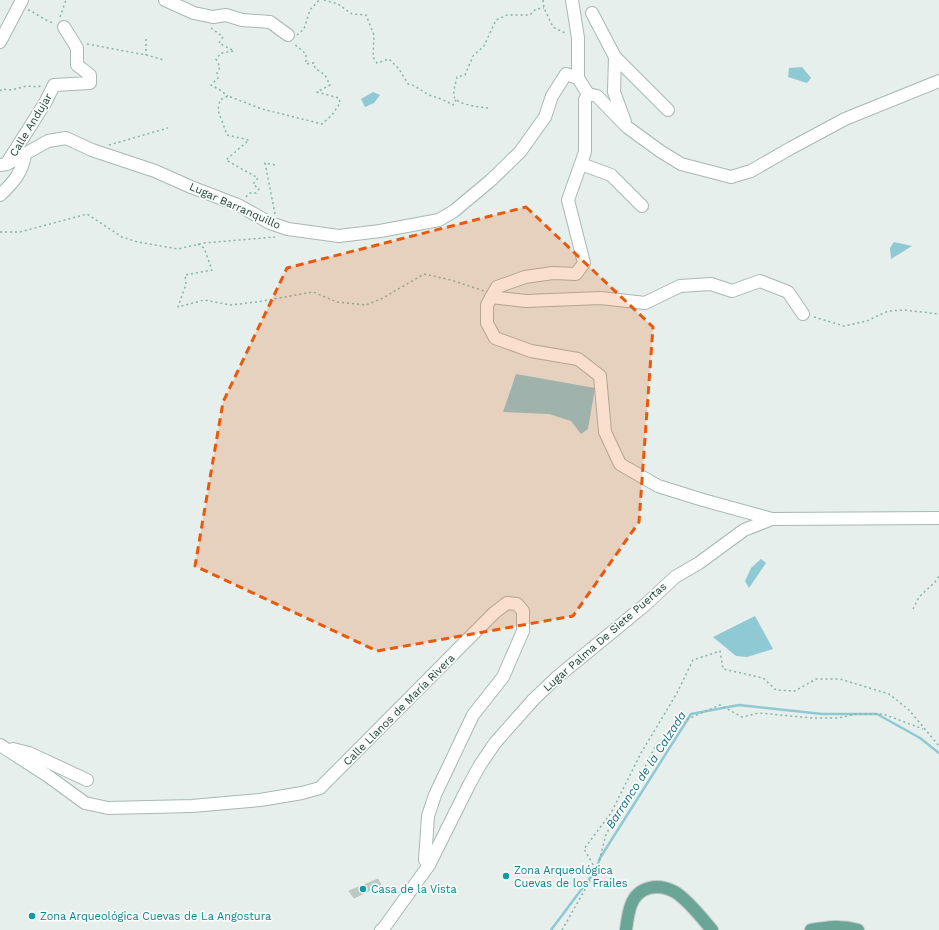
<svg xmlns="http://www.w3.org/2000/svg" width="939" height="930" viewBox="0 0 939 930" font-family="'Work Sans',sans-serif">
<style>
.water{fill:#8ec9d4}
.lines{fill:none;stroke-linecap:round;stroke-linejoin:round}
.stream{stroke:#8ec9d4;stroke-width:2.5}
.building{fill:#bbcac4;stroke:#b8c9c2}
.minor-casing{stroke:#a8b8b2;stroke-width:14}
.major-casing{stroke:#c2cac8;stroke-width:14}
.path{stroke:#86b3a5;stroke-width:1.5;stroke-dasharray:2 3;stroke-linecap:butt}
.minor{stroke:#fff;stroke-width:12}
.major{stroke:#6aa596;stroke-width:12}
.marked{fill:#e8590c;fill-opacity:0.2;stroke:#e8590c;stroke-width:3;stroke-dasharray:8 5;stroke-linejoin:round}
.culture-dot{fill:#0f9aa8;stroke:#f7fbf9;stroke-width:1.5}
.labels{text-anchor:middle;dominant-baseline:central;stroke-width:3.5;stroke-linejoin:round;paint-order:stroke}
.street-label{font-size:11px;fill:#24423a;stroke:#f7fbf9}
.culture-label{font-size:11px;fill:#0d838f;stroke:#f7fbf9;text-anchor:start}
.water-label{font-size:12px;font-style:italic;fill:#1c6f80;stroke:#f7fbf9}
</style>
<rect width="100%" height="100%" fill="#e6efeb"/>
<g class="water">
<polygon points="802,67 811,78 807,83 788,77 789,68"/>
<polygon points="373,92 380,95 374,103 365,107 361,99"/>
<polygon points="894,242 912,246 891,259 890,248"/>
<polygon points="516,374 595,388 588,429 581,434 571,421 549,414 503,412"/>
<polygon points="761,559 766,563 749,588 745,581 751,568"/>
<polygon points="755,616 773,649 747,657 736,656 713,637"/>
</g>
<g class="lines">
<polyline class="stream" points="551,930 596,870 600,858 691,714 739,705 822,714 877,714 920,738 939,753"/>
</g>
<polygon class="building" points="378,879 381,885 354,898 349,891"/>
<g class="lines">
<g class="minor-casing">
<g id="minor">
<polyline points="165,0 194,13 213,17 226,15 242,20 270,22 288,35"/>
<polyline points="572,0 578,38 578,78"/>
<polyline points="592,13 615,57 668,110"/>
<polyline points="0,42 22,0"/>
<polyline points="615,57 614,92 625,122"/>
<polyline points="7,163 45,103 54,85 90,83 90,75 77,65 77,48 64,27"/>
<polyline points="581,164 611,175 642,206"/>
<polyline points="0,165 7,164 48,141 66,138 92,150 155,171 191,187 238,205 270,223 288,229 339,236 380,231 439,220 454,211 490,181 520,152 545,117 552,96 566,74 578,78 588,94"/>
<path d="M 0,195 C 13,183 22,173 25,155"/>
<polyline points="491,297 526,301 601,298 645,303 680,286 711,284 732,291 760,281 788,292 803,314"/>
<polyline points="772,519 703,500 658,486 620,464 605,432 600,376 578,359 531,351 495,338 487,323 487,305 497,287 525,277 553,273 576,274 584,263 568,200 585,152 585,100 588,94 597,96 627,127 660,151 681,164 731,177 751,171 791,148 845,119 939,81"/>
<polyline points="0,745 48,776 85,803 108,808 192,806 260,800 302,793 320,788 494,613 507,603 517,604 523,611 523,631 503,677 473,715 435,795 428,816 425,860 429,865"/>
<polyline points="13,749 29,753 87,780"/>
<polyline points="381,930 383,929 429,865 469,785 480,765 495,743 533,700 556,678 645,605 675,577 699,563 744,530 772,519 939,518"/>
</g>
</g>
<g class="major-casing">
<g id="major">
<path d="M 626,930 C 627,922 628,913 631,905 C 638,886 658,883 675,892 C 688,900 702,918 712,930"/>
<path d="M 811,930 C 828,927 841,925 858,930"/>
</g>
</g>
<g class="path">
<path d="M 324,0 L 338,4 L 352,14 L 366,15 L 374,35 L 373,57 L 377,63 L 389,59 L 399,69 L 408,84 C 418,86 423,93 432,96 C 439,98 446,101 453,105 L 456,100"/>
<polyline points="543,0 544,8 553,27 567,34"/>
<path d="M 28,10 C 37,13 44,21 54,23"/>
<polyline points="60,17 66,0"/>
<polyline points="211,28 223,37 219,43 234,51 221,53 216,59 220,67 217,73 218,78 211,85 220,90 228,96"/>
<polyline points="297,35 304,29 310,10 319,0"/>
<polyline points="146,39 146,55"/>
<polyline points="87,44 146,55 164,60"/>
<polyline points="0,91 2,89 11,90 27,86 38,87 43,85"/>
<path d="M 488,108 C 481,107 455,105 454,96 C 453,90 456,82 457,77 L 465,75 L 473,56 L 484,46 L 496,20 L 507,15 L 530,15 L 536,9 L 544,8"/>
<polyline points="109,145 168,128"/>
<polyline points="246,197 250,193 256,193 259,189 253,184 258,178 226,160 249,140 227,135 218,110 220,100 228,96 262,109 322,124 332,115 340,103 339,98 317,92 330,85 325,75 315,68 314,63 306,64 306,54 293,43"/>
<polyline points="275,214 265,163 276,165"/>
<polyline points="0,232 20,232 87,214 122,237 138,242 178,249 204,243 275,237"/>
<polyline points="198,244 204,248 212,270 185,275 186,284 178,307 204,300 230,305 257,302 313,292 337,302 366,305 383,298 424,274 451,280 484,291"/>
<polyline points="814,317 844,326 867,321 888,311 904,310 939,314"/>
<polyline points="913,609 919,597 935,582 939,576"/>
<polyline points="597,870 606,834 636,785 655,747 676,724 720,705 742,717 759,713 812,718 838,718 857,714 883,714 923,729"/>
<polyline points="562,930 596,870 584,849 611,813 641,753 677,693 693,660 720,651 723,669 763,678 776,690 795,691 816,679 840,679 889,694 909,710 939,746"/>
</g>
<use href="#minor" class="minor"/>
<use href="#major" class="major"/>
</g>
<path class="marked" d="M 526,207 L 653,327 L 639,522 L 573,616 L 377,651 L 195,566 L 223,402 L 287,268 Z"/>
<g class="culture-dot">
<circle cx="506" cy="876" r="4"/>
<circle cx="363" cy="889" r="4"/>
<circle cx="32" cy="916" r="4"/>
</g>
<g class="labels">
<g class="street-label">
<text transform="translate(31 125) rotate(-59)">Calle Andujar</text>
<text transform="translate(235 206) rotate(24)">Lugar Barranquillo</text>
<text transform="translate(605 637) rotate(-41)">Lugar Palma De Siete Puertas</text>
<text transform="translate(399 710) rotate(-45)">Calle Llanos de María Rivera</text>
</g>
<g class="culture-label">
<text x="514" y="870">Zona Arqueológica<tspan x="514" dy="13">Cuevas de los Frailes</tspan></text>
<text x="371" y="889">Casa de la Vista</text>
<text x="40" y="916">Zona Arqueológica Cuevas de La Angostura</text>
</g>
<g class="water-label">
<text transform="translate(646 770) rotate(-57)">Barranco de la Calzada</text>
</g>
</g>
</svg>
